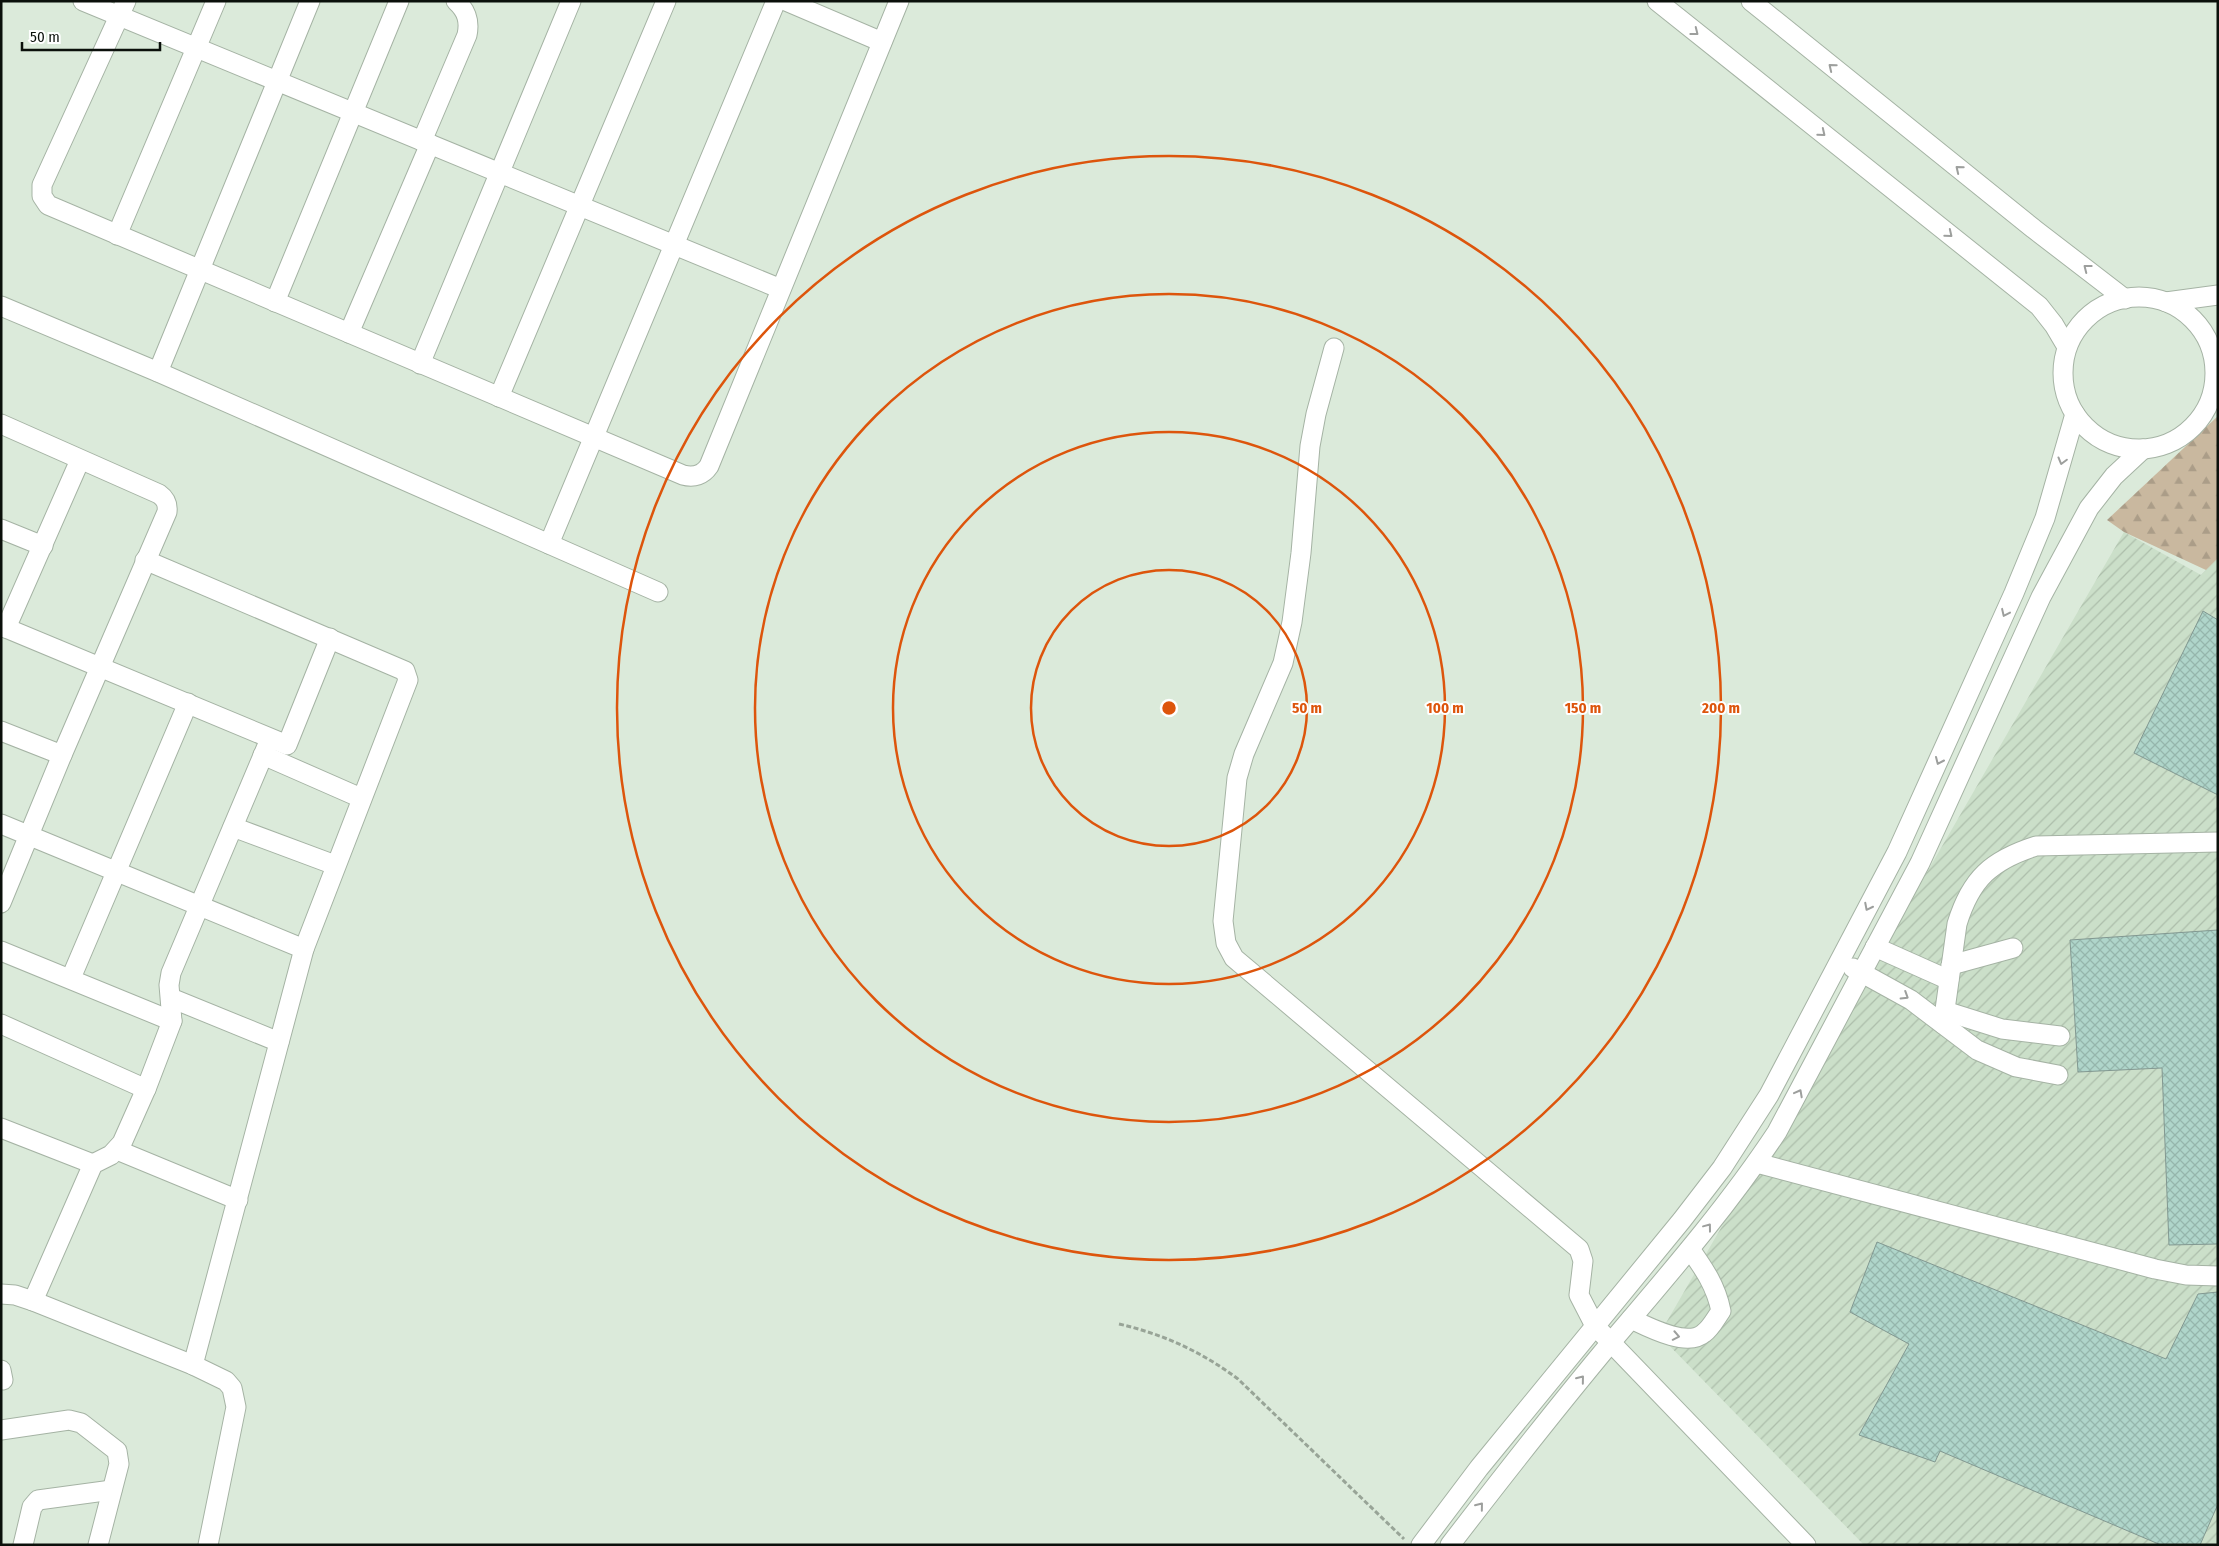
<svg xmlns="http://www.w3.org/2000/svg" width="2219" height="1546" viewBox="0 0 2219 1546" font-family="'Fira Sans Condensed',sans-serif">
<style>
.industrial{fill:url(#industrial-furrows)}
.forest{fill:url(#forest-firs)}
.building{fill:url(#building-cross-hatch);stroke:#829891}
.lines{fill:none;stroke-linecap:round;stroke-linejoin:round}
.minor-casing{stroke:#a5b3a4;stroke-width:21}
.path{stroke:#98a497;stroke-width:3;stroke-dasharray:5 2.5;stroke-linecap:butt}
.minor{stroke:#fff;stroke-width:19}
.oneway{stroke:#9d9f9d}
.ring{fill:none;stroke:#dd550c;stroke-width:2.5}
.centre{fill:#dd550c;stroke:#fff;stroke-width:2.5}
.ring-label{font-size:15px;text-anchor:middle;font-weight:bold;fill:#dd550c;stroke:#fff;stroke-width:4;stroke-linejoin:round;paint-order:stroke}
</style>
<defs>
<pattern id="industrial-furrows" width="10" height="10" patternUnits="userSpaceOnUse" patternTransform="scale(1.25)"><rect width="10" height="10" fill="#cbdfc9"/><path d="M-1 1l2-2M0 10L10 0M9 11l2-2" fill="none" stroke="#adbeab"/></pattern>
<pattern id="forest-firs" width="22" height="20" patternUnits="userSpaceOnUse" patternTransform="scale(1.25)"><rect width="22" height="20" fill="#c9b89f"/><path d="M5 1l3.5 6h-7zM16 11l3.5 6h-7z" fill="#ab9d88"/></pattern>
<pattern id="building-cross-hatch" width="8" height="8" patternUnits="userSpaceOnUse" patternTransform="scale(1.25)"><rect width="8" height="8" fill="#afd5ca"/><path d="M0 0l8 8M0 8l8-8" fill="none" stroke="#95b6ac"/></pattern>
</defs>
<rect width="100%" height="100%" fill="#dbeada"/>
<polygon class="industrial" points="2124,532 2201,575 2218,558 2218,1545 1864,1545 1659,1335"/>
<polygon class="forest" points="2218,416 2218,558 2206,570 2124,532 2107,520"/>
<g class="building">
<polygon points="2203,611 2218,620 2218,795 2134,753"/>
<polygon points="2218,930 2218,1244 2169,1245 2162,1068 2078,1072 2070,940"/>
<polygon points="1877,1242 2166,1359 2198,1294 2218,1292 2218,1504 2200,1545 2161,1545 1940,1451 1935,1462 1859,1435 1909,1344 1850,1312"/>
</g>
<g class="lines">
<g class="minor-casing">
<g id="minor">
<polyline points="83,1 781,289"/>
<path d="M 126,1 L 42,185 L 42,196 L 48,205 L 683,475 C 694,478 703,475 709,466 L 899,1"/>
<polyline points="786,1 882,42"/>
<polyline points="1657,1 2039,306 2054,325 2067,347"/>
<polyline points="1751,1 2034,229 2125,299"/>
<path d="M 422,141 L 467,35 C 470,21 467,11 456,1"/>
<polyline points="117,235 216,1"/>
<circle cx="2139" cy="373" r="76"/>
<polyline points="275,302 399,1"/>
<polyline points="2166,302 2218,295"/>
<polyline points="1,306 158,372 658,592"/>
<polyline points="349,333 430,144"/>
<polyline points="1334,348 1316,414 1310,446 1301,553 1292,622 1283,663 1244,754 1237,778 1223,921 1226,943 1234,958 1579,1249 1583,1261 1579,1295 1595,1326 1806,1545"/>
<polyline points="420,364 571,1"/>
<polyline points="158,372 310,1"/>
<polyline points="499,397 666,1"/>
<path d="M 1,424 L 159,494 C 166,499 168,504 167,512 L 62,755 L 1,903"/>
<polyline points="1,529 43,546"/>
<polyline points="549,544 776,1"/>
<polyline points="145,560 405,671 408,680 304,949 193,1365"/>
<polyline points="1,626 287,745 330,638"/>
<polyline points="6,628 80,460"/>
<polyline points="1,731 62,755"/>
<polyline points="263,755 361,798"/>
<polyline points="1,824 304,949"/>
<polyline points="233,827 335,865"/>
<polyline points="1875,947 1949,980"/>
<polyline points="1,951 172,1021"/>
<polyline points="1951,965 2013,948"/>
<polyline points="1853,968 1911,1000 1977,1050 2016,1067 2058,1075"/>
<polyline points="71,978 188,703"/>
<polyline points="171,998 279,1042"/>
<polyline points="1945,1011 2002,1029 2060,1036"/>
<polyline points="1,1024 146,1089"/>
<path d="M 1943,1024 L 1957,924 C 1971,878 1992,860 2036,846 L 2218,842"/>
<polyline points="1,1128 93,1164"/>
<polyline points="117,1150 238,1200"/>
<polyline points="1757,1163 2155,1269 2186,1275 2218,1276"/>
<polyline points="1,1294 15,1295 33,1301 193,1365 226,1381 232,1388 236,1407 208,1545"/>
<polyline points="33,1301 93,1164 111,1155 122,1143 146,1089 172,1021 169,985 171,973 270,739"/>
<path d="M 1631,1319 C 1648,1327 1687,1348 1704,1333 C 1711,1328 1716,1318 1721,1311 C 1716,1286 1704,1269 1690,1249"/>
<polyline points="1,1370 3,1380"/>
<polyline points="1,1430 69,1420 81,1423 117,1451 119,1464 98,1545"/>
<polyline points="23,1545 32,1507 38,1500 112,1490"/>
<polyline points="1421,1545 1479,1468 1682,1220 1722,1168 1769,1095 1897,852 2014,593 2045,518 2075,414"/>
<path d="M 1450,1545 C 1503,1476 1557,1407 1613,1340 C 1670,1273 1728,1206 1777,1132 L 1920,863 L 2041,597 L 2089,508 L 2114,476 L 2143,449"/>
</g>
</g>
<path class="path" d="M 1119,1324 C 1163,1334 1202,1352 1238,1379 L 1404,1539"/>
<use href="#minor" class="minor"/>
</g>
<defs><path id="oneway-chevron" d="M-2-3.5L2.5 0L-2 3.5" fill="none" stroke-width="1.6" stroke-linecap="round" stroke-linejoin="round" transform="scale(1.25)"/></defs>
<g class="oneway">
<use href="#oneway-chevron" transform="translate(1695 32) rotate(38)"/>
<use href="#oneway-chevron" transform="translate(1832 67) rotate(-141)"/>
<use href="#oneway-chevron" transform="translate(1822 133) rotate(39)"/>
<use href="#oneway-chevron" transform="translate(1959 169) rotate(-141)"/>
<use href="#oneway-chevron" transform="translate(1949 234) rotate(39)"/>
<use href="#oneway-chevron" transform="translate(2087 268) rotate(-142)"/>
<use href="#oneway-chevron" transform="translate(2062 461) rotate(105)"/>
<use href="#oneway-chevron" transform="translate(2005 613) rotate(115)"/>
<use href="#oneway-chevron" transform="translate(1939 761) rotate(114)"/>
<use href="#oneway-chevron" transform="translate(1868 907) rotate(117)"/>
<use href="#oneway-chevron" transform="translate(1905 996) rotate(32)"/>
<use href="#oneway-chevron" transform="translate(1799 1093) rotate(-62)"/>
<use href="#oneway-chevron" transform="translate(1708 1227) rotate(-53)"/>
<use href="#oneway-chevron" transform="translate(1676 1336) rotate(11)"/>
<use href="#oneway-chevron" transform="translate(1581 1379) rotate(-51)"/>
<use href="#oneway-chevron" transform="translate(1480 1506) rotate(-51)"/>
</g>
<g class="ring">
<circle cx="1169" cy="708" r="138"/>
<circle cx="1169" cy="708" r="276"/>
<circle cx="1169" cy="708" r="414"/>
<circle cx="1169" cy="708" r="552"/>
</g>
<circle cx="1169" cy="708" r="8" class="centre"/>
<g class="ring-label">
<text x="1307" y="713">50 m</text>
<text x="1445" y="713">100 m</text>
<text x="1583" y="713">150 m</text>
<text x="1721" y="713">200 m</text>
</g>
<rect width="2219" height="1546" fill="none" stroke="#0b100b" stroke-width="5"/>
<path d="M22 42v8h138v-8" fill="none" stroke="#0b100b" stroke-width="2.5"/>
<text x="30" y="42" font-size="15" fill="#0b100b" stroke="#ffffff" stroke-width="4" paint-order="stroke">50 m</text>
</svg>
